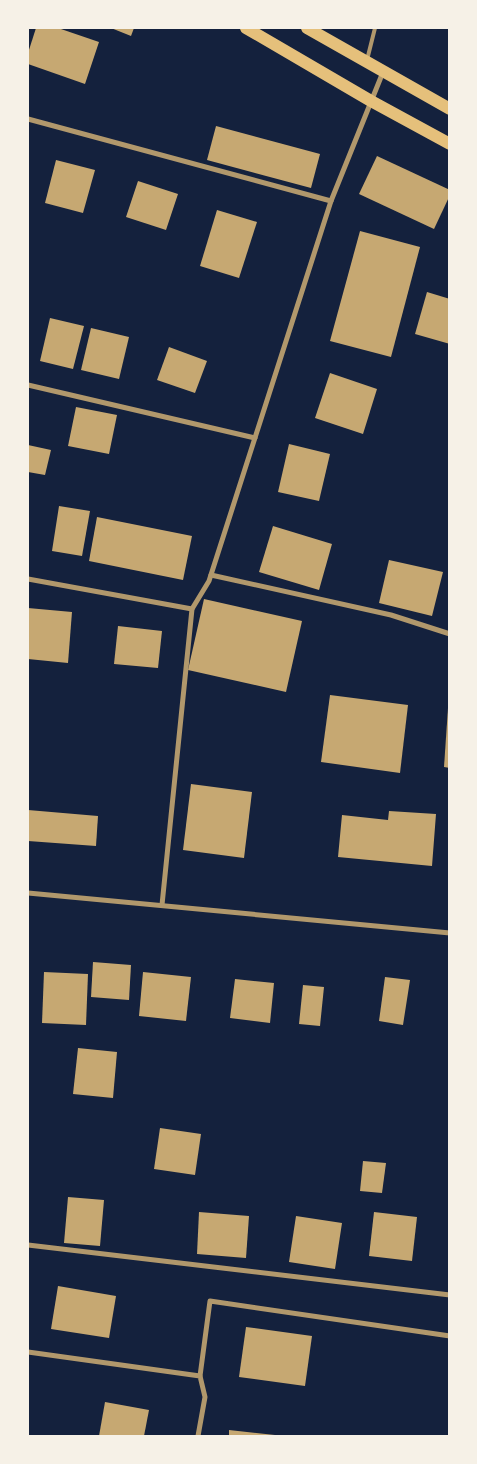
<svg xmlns="http://www.w3.org/2000/svg" width="477" height="1464" viewBox="0 0 477 1464" font-family="'Noto Sans',sans-serif">
<style>
.building{fill:#c6a872}
.lines{fill:none;stroke-linecap:round;stroke-linejoin:round}
.service{stroke:#b1986c;stroke-width:4}
.minor{stroke:#b1986c;stroke-width:5}
.primary{stroke:#e5c07b;stroke-width:12}
</style>
<rect width="100%" height="100%" fill="#14213d"/>
<g class="building">
<polygon points="36,28 58,28 99,42 85,84 28,64 28,53"/>
<polygon points="111,28 134,28 131,36"/>
<polygon points="216,126 320,154 311,188 207,160"/>
<polygon points="377,156 450,190 450,195 434,229 359,194"/>
<polygon points="56,160 95,170 83,213 45,203"/>
<polygon points="138,181 178,194 166,230 126,217"/>
<polygon points="217,210 257,222 239,278 200,266"/>
<polygon points="360,231 420,247 391,357 330,341"/>
<polygon points="427,292 450,299 450,344 415,334"/>
<polygon points="50,318 84,326 73,369 40,361"/>
<polygon points="91,328 129,337 119,379 81,370"/>
<polygon points="169,347 207,361 195,393 157,380"/>
<polygon points="330,373 377,389 363,434 315,418"/>
<polygon points="76,407 117,415 109,454 68,446"/>
<polygon points="289,444 330,454 319,501 278,492"/>
<polygon points="28,445 51,450 45,475 28,472"/>
<polygon points="59,506 90,511 82,556 52,551"/>
<polygon points="97,517 192,536 183,580 89,561"/>
<polygon points="273,526 332,544 319,590 259,572"/>
<polygon points="389,560 443,572 432,616 379,603"/>
<polygon points="204,599 302,621 286,692 188,670"/>
<polygon points="28,608 72,612 68,663 28,659"/>
<polygon points="118,626 162,631 158,668 114,664"/>
<polygon points="330,695 408,705 400,773 321,762"/>
<polygon points="448,708 450,708 450,768 444,767"/>
<polygon points="191,784 252,792 244,858 183,850"/>
<polygon points="28,810 98,816 96,846 28,841"/>
<polygon points="389,811 436,814 432,866 338,857 342,815 388,820"/>
<polygon points="93,962 131,965 129,1000 91,997"/>
<polygon points="44,972 88,974 86,1025 42,1023"/>
<polygon points="143,972 191,977 186,1021 139,1016"/>
<polygon points="385,977 410,980 403,1025 379,1021"/>
<polygon points="235,979 274,983 270,1023 230,1018"/>
<polygon points="303,985 324,987 320,1026 299,1024"/>
<polygon points="78,1048 117,1052 113,1098 73,1094"/>
<polygon points="160,1128 201,1134 195,1175 154,1169"/>
<polygon points="363,1161 386,1163 382,1193 360,1191"/>
<polygon points="68,1197 104,1200 100,1246 64,1243"/>
<polygon points="199,1212 249,1216 246,1258 197,1254"/>
<polygon points="374,1212 417,1217 412,1261 369,1256"/>
<polygon points="296,1216 342,1223 335,1269 289,1262"/>
<polygon points="58,1286 116,1296 109,1338 51,1329"/>
<polygon points="246,1327 312,1336 305,1386 239,1377"/>
<polygon points="105,1402 149,1410 144,1436 99,1436"/>
<polygon points="229,1430 275,1435 275,1436 229,1436"/>
</g>
<g class="lines">
<polyline class="service" points="367,60 375,28"/>
<g class="minor">
<polyline points="28,119 331,201"/>
<polyline points="28,385 255,438"/>
<polyline points="211,575 391,615 450,634"/>
<polyline points="28,579 192,609"/>
<polyline points="28,893 450,933"/>
<polyline points="162,905 192,609 209,581 331,201 383,72"/>
<polyline points="28,1245 450,1295"/>
<polyline points="28,1352 200,1376 205,1397 198,1436"/>
<polyline points="200,1376 210,1301 450,1336"/>
</g>
<g class="primary">
<polyline points="246,28 371,101 450,144"/>
<polyline points="307,28 450,109"/>
</g>
</g>
<rect width="477" height="1464" fill="none" stroke="#f6f1e7" stroke-width="58"/>
</svg>
